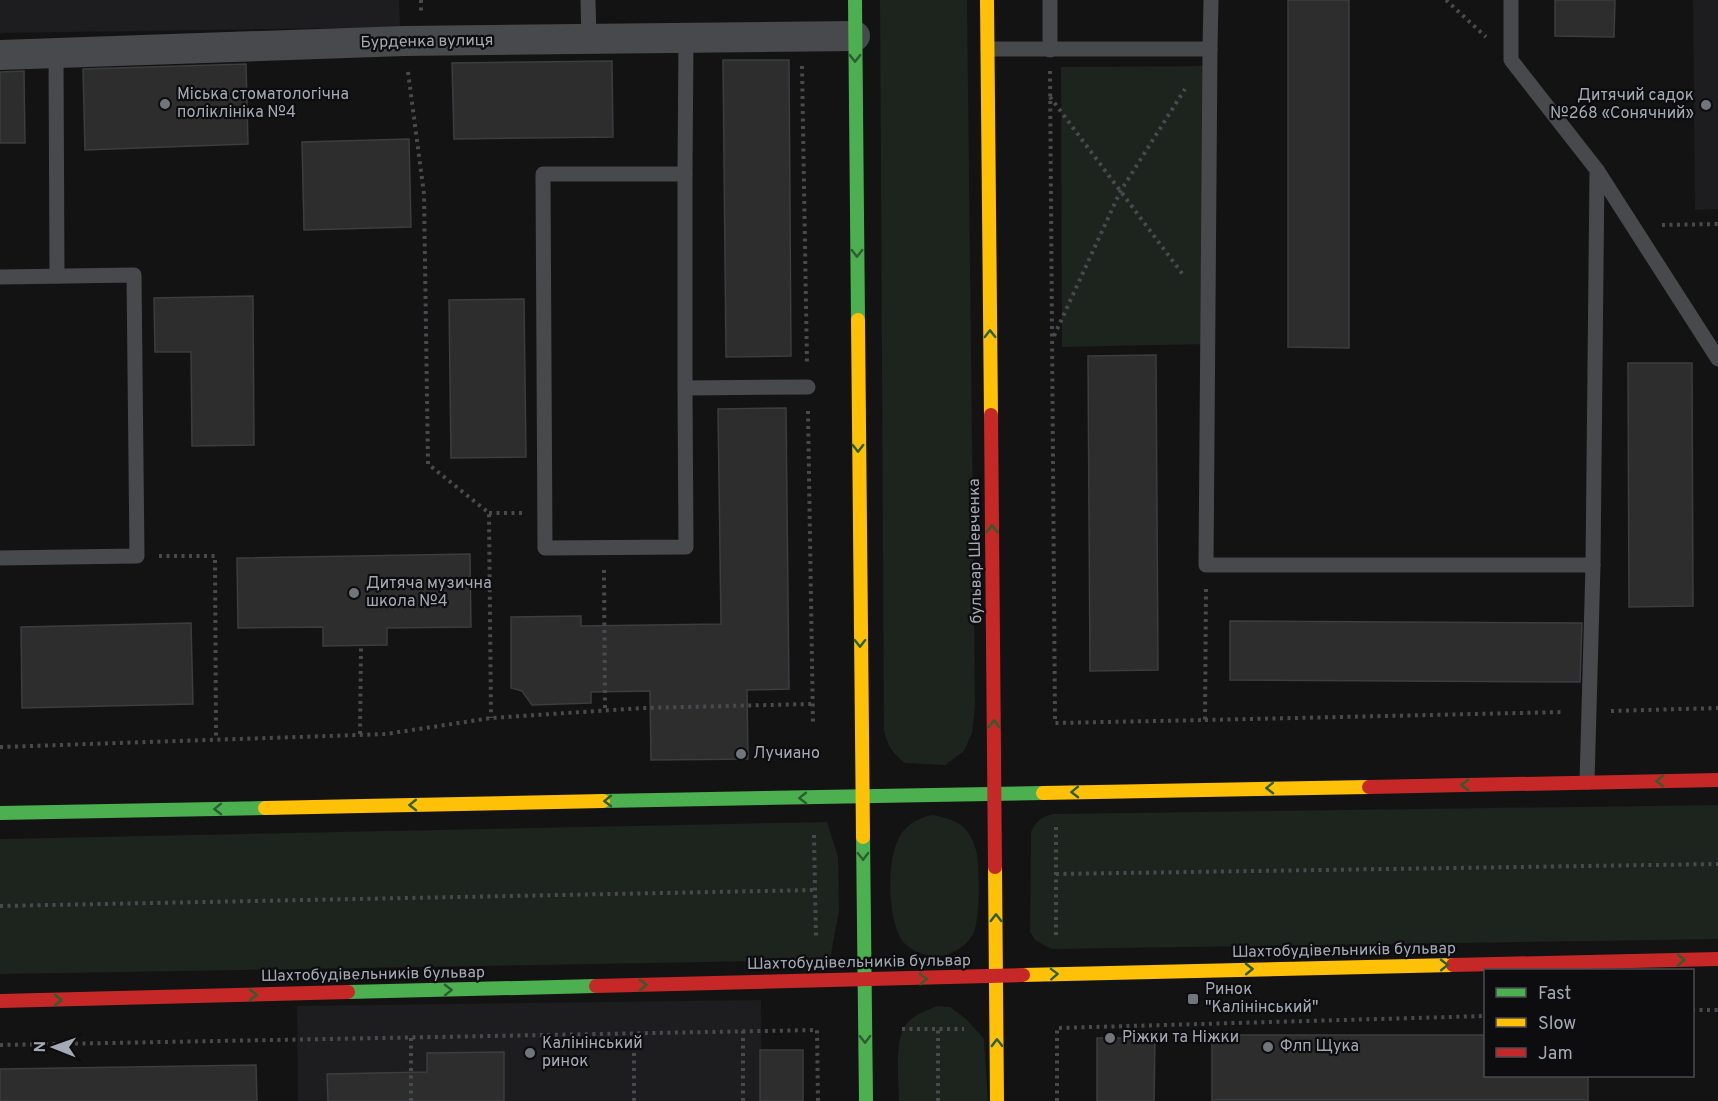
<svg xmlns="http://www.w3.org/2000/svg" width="1718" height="1101" viewBox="0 0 1718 1101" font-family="Overpass,sans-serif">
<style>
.built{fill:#1d1d1f}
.green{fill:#1d231d}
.building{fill:#2d2d2e;stroke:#3b3d3f;stroke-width:1.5}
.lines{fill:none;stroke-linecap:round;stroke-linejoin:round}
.path{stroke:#494a4d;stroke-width:4;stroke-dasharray:3 4.5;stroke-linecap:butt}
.lane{stroke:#47494c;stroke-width:15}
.street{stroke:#47494c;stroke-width:30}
.fast{stroke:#4caf50;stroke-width:14}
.slow{stroke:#ffc107;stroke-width:14}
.jam{stroke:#c62828;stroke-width:14}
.oneway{stroke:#2c5e30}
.poi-dot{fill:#71757c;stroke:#0d0d0f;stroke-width:2}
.labels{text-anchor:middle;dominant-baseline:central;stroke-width:4.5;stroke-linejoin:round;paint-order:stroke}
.street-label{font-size:16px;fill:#a4aab4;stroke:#0d0d0f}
.poi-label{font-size:16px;fill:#a4aab4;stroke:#0d0d0f;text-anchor:start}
</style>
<rect width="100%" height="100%" fill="#131313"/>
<g class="built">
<polygon points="0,0 399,0 400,27 0,33"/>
<polygon points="1693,0 1718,0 1718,209 1695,210"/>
<polygon points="761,1000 762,1101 298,1101 297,1006"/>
</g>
<g class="green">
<path d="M 880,0 L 967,0 L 975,706 L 972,733 L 964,751 L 945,765 L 905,763 C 894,755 887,745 884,731 Z"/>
<polygon points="1204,66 1207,344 1062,347 1061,67"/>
<path d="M 1718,805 L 1718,939 L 1051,949 L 1035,940 L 1030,932 L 1031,832 C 1036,821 1041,817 1053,814 Z"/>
<path d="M 933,815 C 945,818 958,820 966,830 C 970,834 975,845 976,850 C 980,866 980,918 974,932 C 968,946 951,956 937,956 C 924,956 908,950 901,939 C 887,915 885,849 905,829 C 914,820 922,817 933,815 Z"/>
<polygon points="827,822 838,857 839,910 830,960 0,974 0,839"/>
<path d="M 937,1006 L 950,1007 L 966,1019 L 984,1039 L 988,1101 L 899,1101 C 899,1080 893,1038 908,1022 C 916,1014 927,1010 937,1006 Z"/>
</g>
<g class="building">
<polygon points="1288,0 1349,0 1349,348 1288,347"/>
<polygon points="1555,0 1615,0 1614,37 1555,36"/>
<polygon points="723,60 789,60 791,356 726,357"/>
<polygon points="612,61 613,137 454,139 452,63"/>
<polygon points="246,64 248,144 85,150 83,69"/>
<polygon points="24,71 25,143 0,143 0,72"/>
<polygon points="409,139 411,227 304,230 302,142"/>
<polygon points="253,296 254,445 192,446 191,352 155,352 154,298"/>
<polygon points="524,299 526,457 451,458 449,300"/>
<polygon points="1156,355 1158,670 1090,671 1088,356"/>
<polygon points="1628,363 1692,363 1693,606 1629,607"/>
<polygon points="786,408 789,689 747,690 748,759 651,760 650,691 591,692 591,703 532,705 522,691 511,688 511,617 581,616 581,626 721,624 718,409"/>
<polygon points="470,554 471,627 387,628 387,645 323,646 323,627 238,628 237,558"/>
<polygon points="1230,621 1582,623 1580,682 1230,680"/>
<polygon points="191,623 193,704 22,708 21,627"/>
<polygon points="1212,1035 1485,1035 1485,1076 1588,1076 1588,1100 1212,1100"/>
<polygon points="1097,1038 1155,1038 1154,1101 1097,1101"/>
<rect x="760" y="1050" width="43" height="51"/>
<polygon points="504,1052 504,1101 328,1101 327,1074 427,1072 427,1053"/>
<polygon points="256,1065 257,1101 0,1101 0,1069"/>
</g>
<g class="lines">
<g class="path">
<polyline points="421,0 421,11"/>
<polyline points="1446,0 1486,37"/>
<polyline points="802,66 807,365"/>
<polyline points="1050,71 1055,723 1205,720 1206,587"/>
<polyline points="408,72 424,194 428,464 489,513 491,718"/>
<polyline points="1050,97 1184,276"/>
<polyline points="1662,225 1718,224"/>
<polyline points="1054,336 1120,192 1185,89"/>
<polyline points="808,411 813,725"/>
<polyline points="489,513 523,513"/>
<polyline points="159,556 215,556 216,739"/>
<polyline points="604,570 605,710"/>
<polyline points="1611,711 1718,708"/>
<polyline points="1205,720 1564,712"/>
<polyline points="360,734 361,645"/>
<polyline points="0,747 386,734 491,718 642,708 812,704"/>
<polyline points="1056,827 1056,937"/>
<polyline points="814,835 816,939"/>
<polyline points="1056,874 1718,864"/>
<polyline points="0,906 815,890"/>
<polyline points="1692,1010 1718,1010"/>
<polyline points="902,1029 964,1029"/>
<polyline points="0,1045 817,1030 818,1101"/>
<polyline points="411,1101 411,1037"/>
<polyline points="634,1101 634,1034"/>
<polyline points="743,1101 743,1031"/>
<polyline points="938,1101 938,1029"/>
<polyline points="1057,1101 1057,1028 1486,1016"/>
</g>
<g class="lane">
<polyline points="588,0 589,39"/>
<polyline points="1050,0 1050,50"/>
<polyline points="988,49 1210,49 1211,0"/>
<polyline points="1210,49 1206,565 1593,565 1597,170 1511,60 1511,0"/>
<polyline points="56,53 57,276"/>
<polyline points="1597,170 1718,359"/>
<polyline points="685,174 686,37"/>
<polyline points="0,277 134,275 137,556 0,558"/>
<polyline points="685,388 685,174 543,174 545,548 686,547 685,388 808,387"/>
<polyline points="1587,782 1593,565"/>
</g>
<polyline class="street" points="0,55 404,41 855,36"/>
<g class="fast">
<polyline points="855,0 858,320"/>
<polyline points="603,801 1043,793"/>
<polyline points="0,813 265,808"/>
<polyline points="863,837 866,1101"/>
<polyline points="348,992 596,986"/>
</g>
<g class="slow">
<polyline points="987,0 991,415"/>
<polyline points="858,320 863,837"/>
<polyline points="1043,793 1369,787"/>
<polyline points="265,808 603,801"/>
<polyline points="995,867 997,1101"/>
<polyline points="1023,975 1453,965"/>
</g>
<g class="jam">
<polyline points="991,415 995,867"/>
<polyline points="1369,787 1718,780"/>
<polyline points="1453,965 1718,959"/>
<polyline points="596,986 1023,975"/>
<polyline points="0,1001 348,992"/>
</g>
</g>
<defs><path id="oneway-chevron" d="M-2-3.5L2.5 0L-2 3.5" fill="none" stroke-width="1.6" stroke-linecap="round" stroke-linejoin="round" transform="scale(1.5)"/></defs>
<g class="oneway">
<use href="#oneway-chevron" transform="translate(855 58) rotate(90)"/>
<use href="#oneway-chevron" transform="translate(857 253) rotate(90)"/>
<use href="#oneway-chevron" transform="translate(990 334) rotate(-91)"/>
<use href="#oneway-chevron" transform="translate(858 448) rotate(90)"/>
<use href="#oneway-chevron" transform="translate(992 529) rotate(-91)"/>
<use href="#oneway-chevron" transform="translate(860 643) rotate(90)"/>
<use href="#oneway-chevron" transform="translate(994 724) rotate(-90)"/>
<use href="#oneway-chevron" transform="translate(1660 781) rotate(179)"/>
<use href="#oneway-chevron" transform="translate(1465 785) rotate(179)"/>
<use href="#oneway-chevron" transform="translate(1270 788) rotate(179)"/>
<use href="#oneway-chevron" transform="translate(1075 792) rotate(179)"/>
<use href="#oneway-chevron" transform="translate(803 798) rotate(179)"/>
<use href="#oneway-chevron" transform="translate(608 801) rotate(179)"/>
<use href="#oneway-chevron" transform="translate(413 805) rotate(179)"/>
<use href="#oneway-chevron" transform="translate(218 809) rotate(179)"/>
<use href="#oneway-chevron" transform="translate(863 856) rotate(89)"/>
<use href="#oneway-chevron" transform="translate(996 918) rotate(-90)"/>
<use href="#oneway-chevron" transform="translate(1681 960) rotate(-1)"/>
<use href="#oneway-chevron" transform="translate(1444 965) rotate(-1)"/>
<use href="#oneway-chevron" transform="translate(1249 969) rotate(-1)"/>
<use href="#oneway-chevron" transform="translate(1054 974) rotate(-2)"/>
<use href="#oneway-chevron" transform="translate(923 979) rotate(-2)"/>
<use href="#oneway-chevron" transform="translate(643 985) rotate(-1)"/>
<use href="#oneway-chevron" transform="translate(448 990) rotate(-1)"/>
<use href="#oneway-chevron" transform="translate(253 995) rotate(-1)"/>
<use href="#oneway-chevron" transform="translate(58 1000) rotate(-1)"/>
<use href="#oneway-chevron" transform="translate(865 1039) rotate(89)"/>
<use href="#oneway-chevron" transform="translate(997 1043) rotate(-91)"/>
</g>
<g class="poi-dot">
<circle cx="165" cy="104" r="6"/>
<circle cx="1706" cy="105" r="6"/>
<circle cx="354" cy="593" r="6"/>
<circle cx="741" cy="754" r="6"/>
<rect x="1187" y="993" width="12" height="12" rx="3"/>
<circle cx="1110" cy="1038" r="6"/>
<circle cx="1268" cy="1047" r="6"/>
<circle cx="530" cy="1053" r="6"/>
</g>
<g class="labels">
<g class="street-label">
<text transform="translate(427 42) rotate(-1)">Бурденка вулиця</text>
<text transform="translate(976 551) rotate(-91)">бульвар Шевченка</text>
<text transform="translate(1344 951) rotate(-1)">Шахтобудівельників бульвар</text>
<text transform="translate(859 963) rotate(-1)">Шахтобудівельників бульвар</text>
<text transform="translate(373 975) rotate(-1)">Шахтобудівельників бульвар</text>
</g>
<g class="poi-label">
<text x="177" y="95">Міська стоматологічна<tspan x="177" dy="18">поліклініка №4</tspan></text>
<text x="1694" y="96" text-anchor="end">Дитячий садок<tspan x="1694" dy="18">№268 «Сонячний»</tspan></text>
<text x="366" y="584">Дитяча музична<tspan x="366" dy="18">школа №4</tspan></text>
<text x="753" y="754">Лучиано</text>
<text x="1205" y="990">Ринок<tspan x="1205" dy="18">"Калінінський"</tspan></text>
<text x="1122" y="1038">Ріжки та Ніжки</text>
<text x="542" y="1044">Калінінський<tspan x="542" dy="18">ринок</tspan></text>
<text x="1280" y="1047">Флп Щука</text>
</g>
</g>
<rect x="1484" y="969" width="210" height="108" fill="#0d0d0f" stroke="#494c51" stroke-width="1.5"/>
<rect x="1496" y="988" width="30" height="9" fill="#4caf50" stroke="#494c51" stroke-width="1.5"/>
<text x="1538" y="999" font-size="18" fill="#a4aab4">Fast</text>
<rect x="1496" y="1018" width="30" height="9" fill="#ffc107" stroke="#494c51" stroke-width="1.5"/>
<text x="1538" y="1029" font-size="18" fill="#a4aab4">Slow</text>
<rect x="1496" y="1048" width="30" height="9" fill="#c62828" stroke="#494c51" stroke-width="1.5"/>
<text x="1538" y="1059" font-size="18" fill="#a4aab4">Jam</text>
<g transform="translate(54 1047) rotate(271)" stroke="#0d0d0f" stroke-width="4.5" paint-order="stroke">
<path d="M0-4.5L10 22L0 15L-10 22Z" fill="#a4aab4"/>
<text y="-9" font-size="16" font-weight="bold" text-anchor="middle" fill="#a4aab4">N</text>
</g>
</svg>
